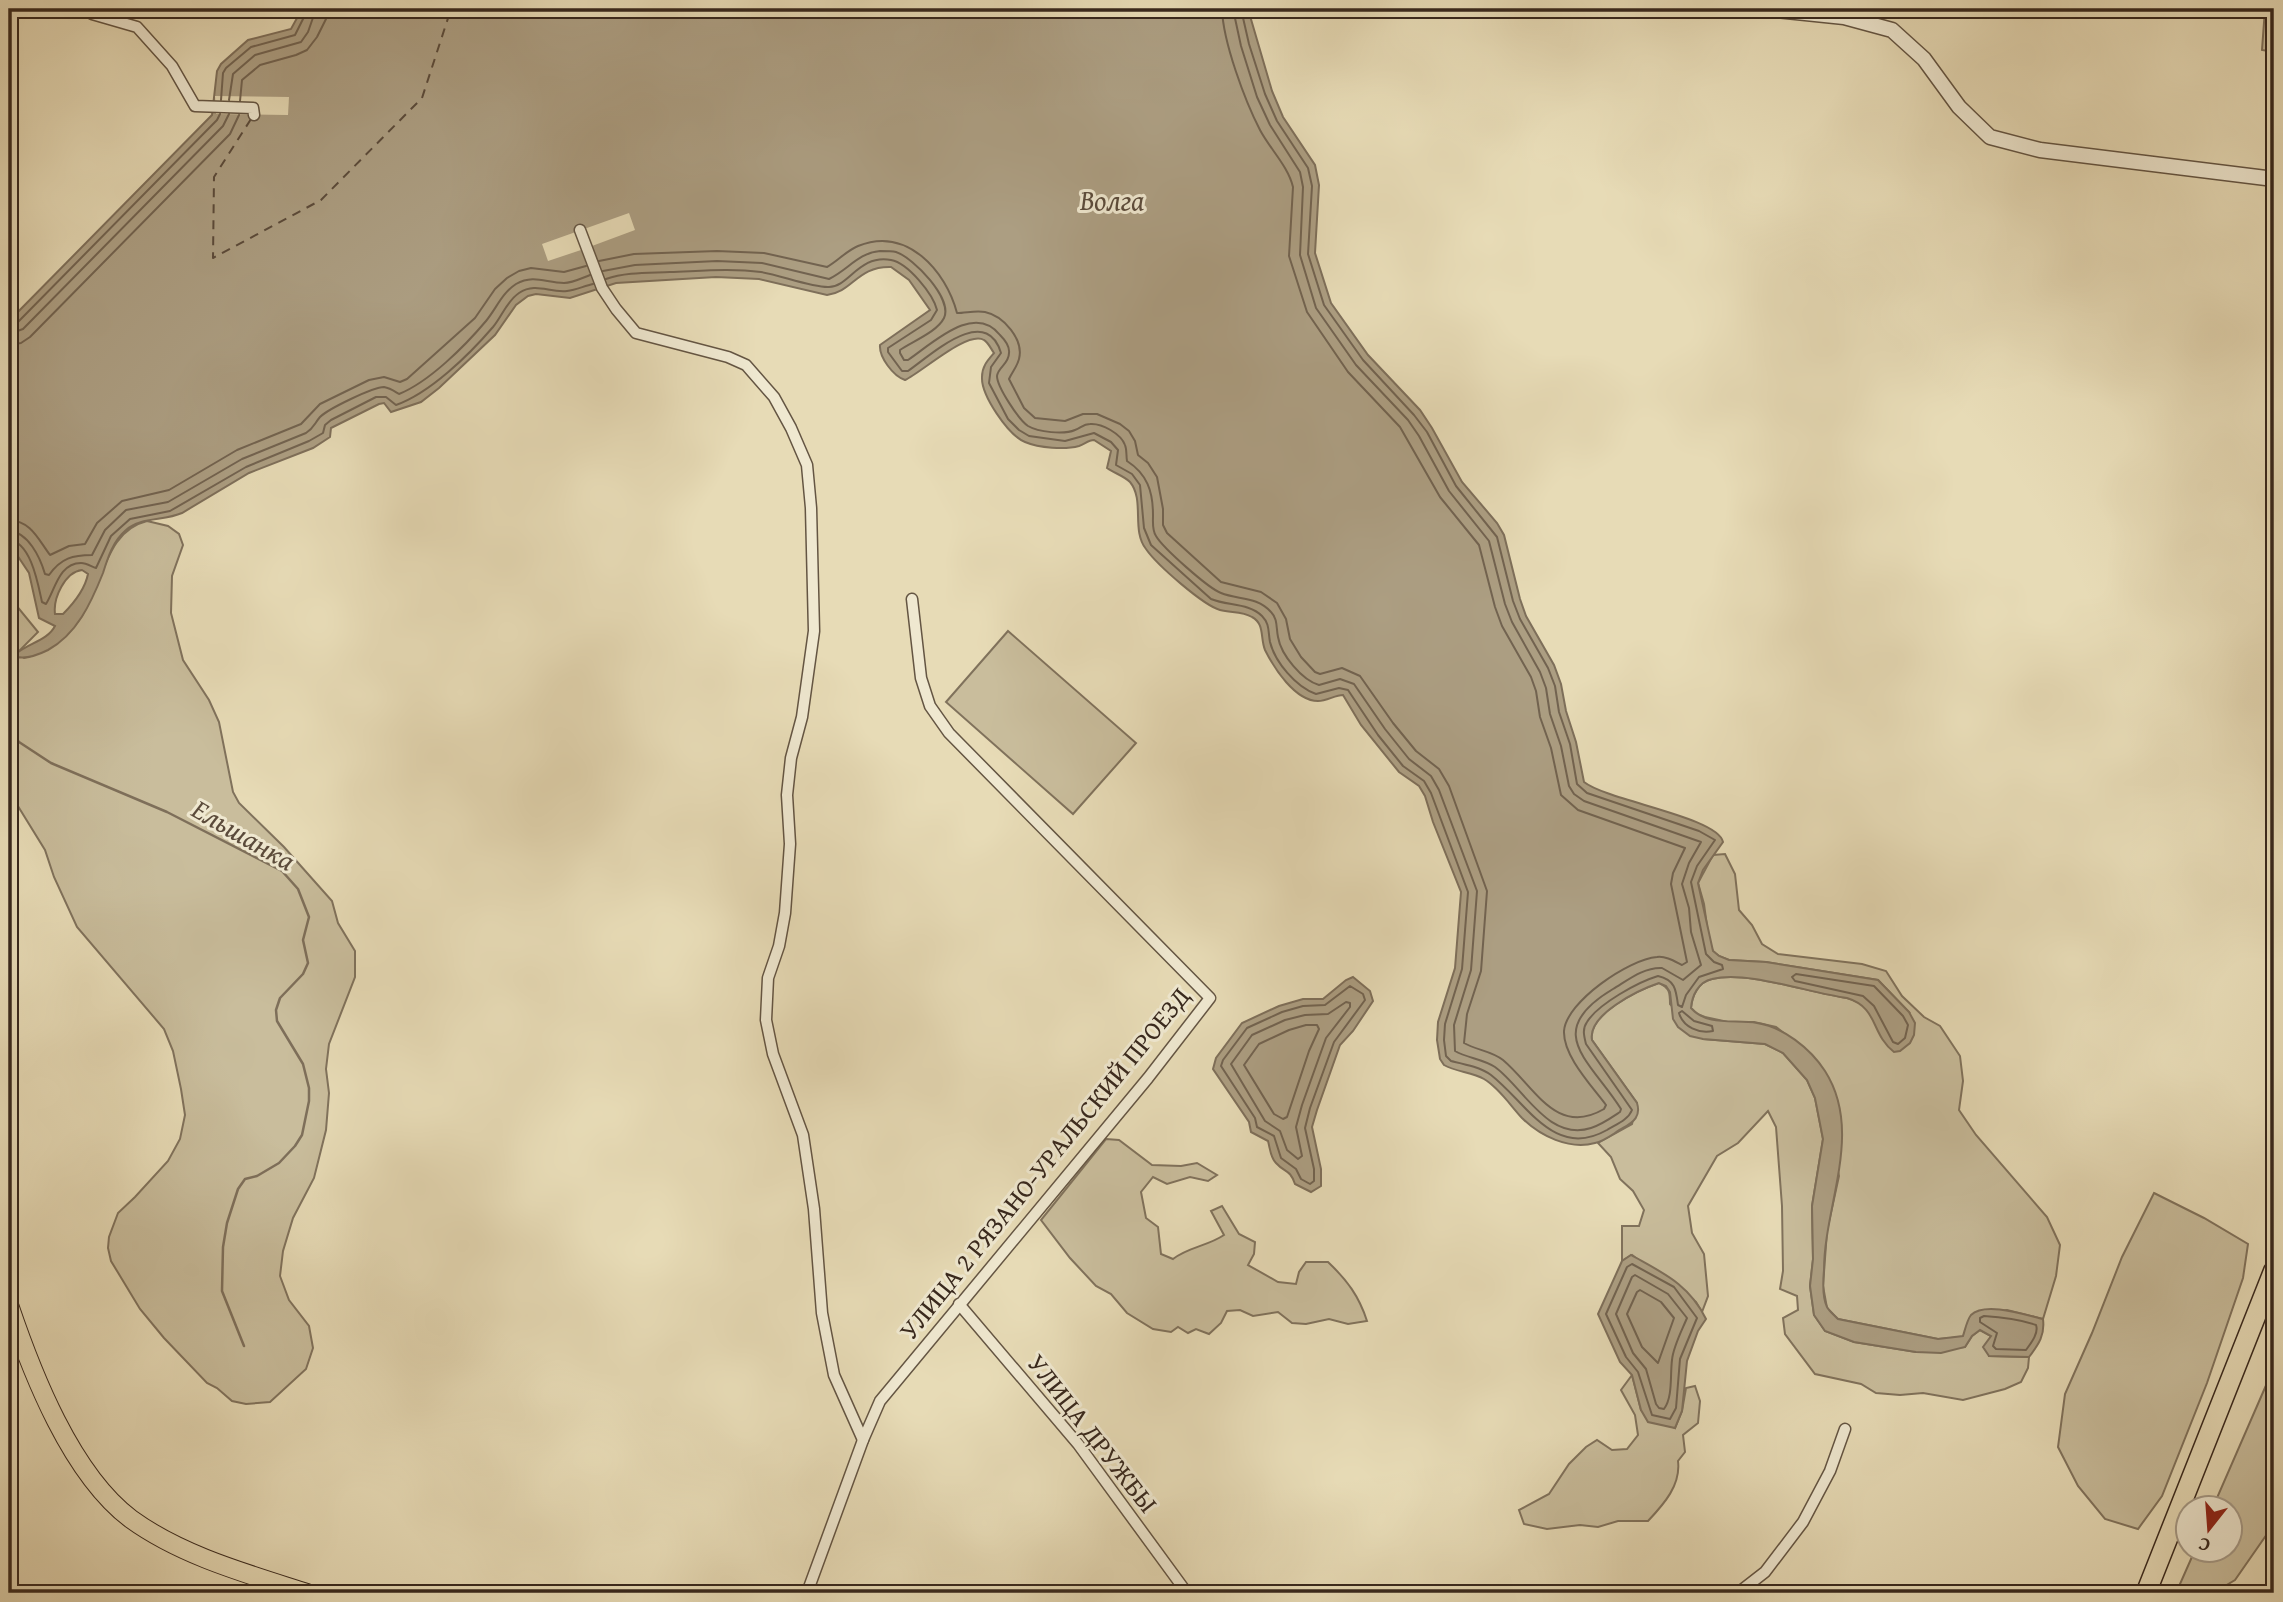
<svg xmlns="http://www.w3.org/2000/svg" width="2283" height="1602" viewBox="0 0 2283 1602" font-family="'Gentium Book Plus',serif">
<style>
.green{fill:#c9bd9c;stroke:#80725c;stroke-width:2}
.water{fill:#ac9e82;stroke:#7e6f5a;stroke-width:2;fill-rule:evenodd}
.pier{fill:#e7dbb6}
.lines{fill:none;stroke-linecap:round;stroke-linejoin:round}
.shore{stroke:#726350;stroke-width:2}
.stream{stroke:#7e6f5a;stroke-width:2.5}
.ferry{stroke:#5b4b3b;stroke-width:2;stroke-dasharray:9 7;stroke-linecap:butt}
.minor-casing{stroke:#645543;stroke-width:13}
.tertiary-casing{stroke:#645543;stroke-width:17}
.primary-casing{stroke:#38281d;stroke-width:20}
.trunk-casing{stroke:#38281d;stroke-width:22}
.minor{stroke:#efe8d0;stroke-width:10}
.tertiary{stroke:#efe8d0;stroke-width:14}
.primary{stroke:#e7dbb6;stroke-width:18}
.trunk{stroke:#e7dbb6;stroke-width:19}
.labels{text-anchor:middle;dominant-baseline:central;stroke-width:6;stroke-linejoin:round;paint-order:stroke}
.street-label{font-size:26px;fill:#38281d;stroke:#efe8d0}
.water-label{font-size:28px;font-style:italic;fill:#5b4b3b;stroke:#efe8d0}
</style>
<rect width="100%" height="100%" fill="#e7dbb6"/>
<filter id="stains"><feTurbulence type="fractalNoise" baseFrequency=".00286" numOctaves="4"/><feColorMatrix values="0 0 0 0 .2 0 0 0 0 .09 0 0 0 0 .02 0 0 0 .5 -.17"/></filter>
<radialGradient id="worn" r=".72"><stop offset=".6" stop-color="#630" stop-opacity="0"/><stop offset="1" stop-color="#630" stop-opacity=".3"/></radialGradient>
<g class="green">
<polygon points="2265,9 2274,9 2274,52 2262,50"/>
<path d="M 147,521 L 168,526 L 179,534 L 183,545 L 172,576 L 171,613 L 183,660 L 209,700 L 219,722 L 233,792 L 239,803 L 284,847 L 332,901 L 338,923 L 355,951 L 355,977 L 329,1044 L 326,1069 L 329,1093 L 326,1130 L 314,1178 L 293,1218 L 283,1251 L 280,1276 L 289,1300 L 309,1326 L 313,1348 L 306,1369 L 270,1402 L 246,1404 L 232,1401 L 217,1388 L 207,1383 L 164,1338 L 140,1309 L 111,1261 L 108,1248 L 109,1237 L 118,1213 L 135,1197 L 168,1161 L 180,1139 L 185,1115 L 181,1089 L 173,1051 L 164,1029 L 77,927 L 54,877 L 45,850 L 16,803 L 9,798 L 9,645 L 16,605 L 38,632 L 17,653 L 24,658 C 113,635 86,536 147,521 Z"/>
<polygon points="1008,631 1136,743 1073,814 946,702"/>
<path d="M 1725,854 L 1735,874 L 1739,910 L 1752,925 L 1762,944 L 1778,954 L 1862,964 L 1886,971 L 1902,996 L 1924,1017 L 1940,1026 L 1960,1056 L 1963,1081 L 1959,1110 L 1976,1135 L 2047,1217 L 2060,1245 L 2056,1276 L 2043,1319 L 2007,1310 L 1971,1316 L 1963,1337 L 1938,1339 L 1838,1319 L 1827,1308 L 1823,1286 L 1827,1231 L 1839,1176 L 1811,1054 L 1776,1027 L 1754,1022 L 1728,1022 L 1705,1017 L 1697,1014 L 1691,1008 C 1692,996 1698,982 1712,979 C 1747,970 1809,993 1847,998 C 1860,1002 1867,1006 1872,1018 L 1909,1012 L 1878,980 L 1766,962 L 1729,960 L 1719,956 L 1713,951 L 1709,941 L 1704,904 L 1698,883 L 1713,855 Z"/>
<path d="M 1659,983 C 1670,988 1670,993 1670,1004 L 1703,1039 L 1765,1044 L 1783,1053 L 1807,1080 L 1815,1098 L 1823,1139 L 1812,1206 L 1813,1259 L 1810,1286 L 1814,1315 L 1825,1331 L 1854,1342 L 1916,1352 L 1965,1347 L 1972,1336 L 1980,1330 L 1991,1336 L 1989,1356 L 2029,1357 L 2028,1368 L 2021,1382 L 2005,1389 L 1963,1400 L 1923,1393 L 1900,1395 L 1876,1393 L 1861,1384 L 1815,1374 L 1785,1334 L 1783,1318 L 1798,1310 L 1797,1296 L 1780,1289 L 1783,1271 L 1782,1206 L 1776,1127 L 1768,1111 L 1738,1143 L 1717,1156 L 1688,1206 L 1692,1233 L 1704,1254 L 1708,1296 L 1702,1312 L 1696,1302 L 1632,1255 L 1622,1261 L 1622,1226 L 1639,1226 L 1644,1210 L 1633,1191 L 1620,1179 L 1611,1157 L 1598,1143 L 1632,1124 L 1637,1103 L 1592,1040 C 1587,1015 1638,990 1659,983 Z"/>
<path d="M 1106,1139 L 1119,1140 L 1152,1165 L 1181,1166 L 1197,1163 L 1217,1175 L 1208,1181 L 1190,1177 L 1167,1184 L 1153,1177 L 1141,1192 L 1146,1218 L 1158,1227 L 1161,1254 L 1173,1259 C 1188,1247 1208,1246 1224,1235 L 1211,1211 L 1222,1206 L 1239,1234 L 1255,1242 L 1254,1254 L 1248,1265 L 1278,1282 L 1296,1284 L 1299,1272 L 1306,1262 L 1328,1262 C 1347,1280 1359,1296 1367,1321 L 1348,1324 L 1329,1319 L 1306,1324 L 1292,1323 L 1278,1312 L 1253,1316 L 1240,1310 L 1227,1311 L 1221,1323 L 1209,1334 L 1196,1329 L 1188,1333 L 1178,1327 L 1171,1332 L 1153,1329 L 1127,1313 L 1111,1294 L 1096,1286 L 1070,1258 L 1041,1220 Z"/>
<polygon points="2154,1193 2204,1218 2248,1244 2243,1278 2207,1383 2162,1496 2138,1529 2105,1519 2078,1486 2058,1447 2065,1394 2092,1333 2122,1257"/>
<polygon points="2274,1367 2274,1524 2235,1580 2213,1593 2176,1593 2195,1550 2230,1550 2230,1508 2213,1507"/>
<path d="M 1632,1375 L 1641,1410 L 1675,1428 L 1682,1411 L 1686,1388 L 1695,1386 L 1700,1401 L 1698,1423 L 1683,1435 L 1685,1452 L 1678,1461 C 1681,1485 1664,1504 1648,1521 L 1618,1521 L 1598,1527 L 1580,1525 L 1547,1529 L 1524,1524 L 1519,1510 L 1549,1494 L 1569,1464 L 1586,1447 L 1597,1440 L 1612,1450 L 1627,1449 L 1638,1435 L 1635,1415 L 1621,1390 Z"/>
</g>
<g class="water">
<path d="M 302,9 L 1248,9 L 1272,91 L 1283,117 L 1315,165 L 1319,185 L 1315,253 L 1331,303 L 1368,355 L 1420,410 L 1432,428 L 1462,482 L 1497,523 L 1504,535 L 1520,599 L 1526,616 L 1554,665 L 1561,684 L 1566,711 L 1576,742 L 1584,782 C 1608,801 1718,817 1723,842 L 1703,870 L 1698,883 L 1713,951 L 1719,956 L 1729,960 L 1766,962 L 1878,980 L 1909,1012 L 1915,1023 L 1914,1035 L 1910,1043 L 1900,1051 L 1894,1052 C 1870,1033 1879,1008 1847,998 C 1809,993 1747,970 1712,979 C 1698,982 1692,996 1691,1008 C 1708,1027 1735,1019 1757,1023 C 1783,1027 1810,1048 1825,1071 C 1864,1132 1824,1205 1824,1270 C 1823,1281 1822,1297 1827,1307 C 1829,1311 1835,1316 1838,1319 L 1938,1339 L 1963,1336 C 1965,1330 1967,1320 1971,1315 C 1985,1301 2026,1315 2043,1319 C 2045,1335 2039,1344 2029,1357 L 1989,1356 L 1983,1347 L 1991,1336 L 1980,1330 L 1972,1336 L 1965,1347 L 1941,1353 L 1916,1352 L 1854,1342 L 1825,1331 L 1814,1315 L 1810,1286 L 1813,1259 L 1812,1206 L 1823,1139 L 1815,1098 L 1807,1080 L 1783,1053 L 1765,1044 L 1703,1039 L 1690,1036 L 1678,1027 L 1673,1019 L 1670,992 L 1666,986 L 1659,983 C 1638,990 1587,1015 1592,1040 L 1637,1103 C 1641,1116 1634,1122 1623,1128 C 1614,1133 1605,1141 1595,1143 C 1569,1150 1540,1136 1522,1118 C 1510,1105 1499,1088 1484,1079 C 1472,1072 1456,1072 1444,1065 L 1440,1059 L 1437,1040 L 1438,1022 L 1455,968 L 1461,892 L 1433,822 L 1425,796 L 1419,786 L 1399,772 L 1361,725 L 1343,695 C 1335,695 1327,701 1318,701 C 1295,701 1274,668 1265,650 C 1260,638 1265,624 1252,617 C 1242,611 1231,613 1220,610 C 1203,605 1157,565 1146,549 C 1131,530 1145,500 1130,482 C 1124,476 1114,473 1107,468 L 1111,451 L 1094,440 C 1088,440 1085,444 1079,446 C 1065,450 1039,448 1025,442 C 1008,435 981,395 982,377 C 982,366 988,360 994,353 C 991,349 988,342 984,340 C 968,330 922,372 905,380 C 893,376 879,357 880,345 L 930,310 L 909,280 L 891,267 C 857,266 853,292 827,295 L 759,279 L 716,277 L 616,283 L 570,298 L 536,294 L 528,296 L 516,305 L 495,335 L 439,388 L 421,402 L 391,412 L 384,403 L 379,404 L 331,428 L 330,437 L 313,448 L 249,473 L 182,513 C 164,521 140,517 126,530 C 113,541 108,557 103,573 C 91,603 77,634 48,650 C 38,655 27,659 17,657 L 17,653 C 29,643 48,640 55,626 L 39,618 L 29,573 L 9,543 L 9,321 L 212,115 L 217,71 L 221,64 L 248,40 L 291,29 ZM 82,570 L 88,574 C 85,589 74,603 63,614 L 55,614 C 53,598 65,572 82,570 Z"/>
<path d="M 1353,977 L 1370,991 L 1373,1001 L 1353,1031 L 1340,1045 L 1317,1110 L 1312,1127 L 1321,1169 L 1321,1186 L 1311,1192 L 1295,1184 C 1290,1169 1285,1173 1276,1163 C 1270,1157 1270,1148 1268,1141 L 1251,1132 L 1249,1122 L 1213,1069 L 1216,1058 L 1242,1023 L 1279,1006 L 1303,999 L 1323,999 L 1346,980 Z"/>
<path d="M 1631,1255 C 1663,1273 1689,1284 1706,1319 L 1698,1331 L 1687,1361 L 1682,1411 L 1675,1428 L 1648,1422 L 1641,1410 L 1632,1375 L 1620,1362 L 1598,1314 L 1622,1261 Z"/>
</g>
<g class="pier">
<polygon points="215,96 289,97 288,115 216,114"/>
<polygon points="629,213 635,230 592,246 606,286 596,290 581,250 548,261 542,244"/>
</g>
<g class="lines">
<g class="shore">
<polyline points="221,100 223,73 226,68 251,47 295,35 308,9"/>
<polyline points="229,100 233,74 255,55 301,42 308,32 316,9"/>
<polyline points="240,101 242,80 260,65 296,55 307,50 317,37 326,19 327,9"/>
<path d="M 599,261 L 634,254 L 717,251 L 764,253 L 827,267 C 838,261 846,251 858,246 C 907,226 946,271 957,313 C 966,313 976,310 985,312 C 1004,316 1024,340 1019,359 C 1017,367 1012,372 1009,379 L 1024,408 L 1035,418 L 1065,421 L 1083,414 L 1097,414 L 1120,424 L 1129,431 L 1135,441 L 1138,455 L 1148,463 L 1157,477 L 1163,509 L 1163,525 L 1167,533 L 1221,582 L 1261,592 L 1277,603 L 1286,619 L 1290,639 L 1301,657 L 1315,672 L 1320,674 L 1342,668 L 1360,676 L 1393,723 L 1416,751 L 1439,769 L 1449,786 L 1487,891 L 1481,971 L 1467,1014 L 1464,1043 C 1476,1050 1492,1051 1503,1060 C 1535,1087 1556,1137 1604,1109 L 1606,1105 C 1592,1086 1563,1056 1564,1031 C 1566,1002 1629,959 1657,957 C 1666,956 1674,961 1682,965 L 1687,962 L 1671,884 L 1673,873 L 1685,848 L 1578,810 L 1561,795 L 1551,748 L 1540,717 L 1536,691 L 1531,677 L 1502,626 L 1495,607 L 1479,545 L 1440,497 L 1400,427 L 1348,372 L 1307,312 L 1289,256 L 1293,187 C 1288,166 1270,149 1260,130 C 1245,101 1223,42 1222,9"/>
<path d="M 603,271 L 635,265 L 717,261 L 762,263 L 829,279 C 848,270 858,253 880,251 C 885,251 892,251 896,252 C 914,258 953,299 944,318 C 937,332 913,341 900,350 L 900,353 L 904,360 L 908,360 C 932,344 974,302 1000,335 C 1005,340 1010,346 1009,353 C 1009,364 998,367 997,376 C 997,387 1019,420 1028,426 C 1038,432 1064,435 1075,430 C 1081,428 1083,424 1090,424 C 1102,423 1121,434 1125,445 C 1127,450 1126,455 1127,461 C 1147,474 1153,491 1153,515 C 1153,523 1152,530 1156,536 C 1163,548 1208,588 1221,593 C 1238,600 1257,596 1271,612 C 1278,619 1276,628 1278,637 C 1281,655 1302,680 1319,685 L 1340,679 L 1354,684 L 1385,729 L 1409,759 L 1431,776 L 1439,790 L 1477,891 L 1471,970 L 1454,1025 L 1455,1051 C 1467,1058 1483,1059 1495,1067 C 1523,1087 1548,1142 1591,1128 C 1601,1125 1611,1118 1620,1112 L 1621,1109 C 1590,1060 1541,1032 1613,989 C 1628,980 1644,967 1662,968 L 1683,980 L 1701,965 L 1691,932 L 1689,908 L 1682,884 L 1689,863 L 1701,842 L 1584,801 L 1574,794 L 1569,786 L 1561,746 L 1550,714 L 1546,688 L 1540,672 L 1512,622 L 1505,604 L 1489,541 L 1449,491 L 1419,436 L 1408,420 L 1356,365 L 1316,308 L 1300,255 L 1303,187 L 1300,172 L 1270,125 L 1257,97 L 1241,46 L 1233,9"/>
<path d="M 606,279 C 626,272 649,273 670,272 C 700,271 731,268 761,272 C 780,275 813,288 829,287 C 849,287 859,254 891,260 C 908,263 933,294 937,310 L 931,320 L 888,348 L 888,352 L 902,371 L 908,371 C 931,355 986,303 1001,353 L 991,367 L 989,383 L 1008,419 L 1019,430 L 1029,436 L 1065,441 L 1094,433 L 1111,442 L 1118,450 L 1116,465 L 1132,474 L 1140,485 L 1144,528 L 1151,545 L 1211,599 C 1228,606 1249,603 1262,616 C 1270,624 1268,632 1270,642 C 1275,662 1296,687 1316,694 L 1339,688 L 1348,690 L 1378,735 L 1403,766 L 1424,781 L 1431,793 L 1468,892 L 1462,969 L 1445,1024 L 1444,1040 L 1446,1056 L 1451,1061 C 1464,1064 1480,1067 1491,1075 C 1527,1103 1554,1160 1607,1130 C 1617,1124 1628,1120 1632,1110 L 1586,1044 C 1584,1036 1582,1029 1587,1022 C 1598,1004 1638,982 1658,976 C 1675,980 1676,989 1678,1005 L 1682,1007 L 1686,995 L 1699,977 L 1723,969 L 1722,965 L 1714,962 L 1706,954 L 1691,882 L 1697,866 L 1715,840 L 1699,831 L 1587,793 L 1577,784 L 1570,744 L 1559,712 L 1555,686 L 1548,668 L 1520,619 L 1513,601 L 1497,537 L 1456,486 L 1427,432 L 1414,415 L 1363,360 L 1324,305 L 1308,254 L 1312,186 L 1308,168 L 1277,121 L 1265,94 L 1249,44 L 1241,9"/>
<polyline points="9,325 17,323 217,120 220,114"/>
<polyline points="9,334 23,329 223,126 229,114"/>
<polyline points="9,345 21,343 30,337 230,134 239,115"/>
<path d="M 9,520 C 31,521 38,539 50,555 L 69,546 L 85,544 L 97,523 L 122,501 L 169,490 L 237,450 L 301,424 L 320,404 L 369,380 L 384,377 L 400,382 L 407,379 L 475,318 L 495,289 L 507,278 L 519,271 L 531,268 L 564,272 L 586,266"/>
<path d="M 9,531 C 28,532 40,557 45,574 L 49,575 C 61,558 73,555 92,555 L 105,530 L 126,510 L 168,502 L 242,459 L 306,433 C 314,428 314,424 320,417 C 328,409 373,387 384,387 C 390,388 394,391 399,394 C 429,382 465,346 486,321 C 496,309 502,293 516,284 C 534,274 546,283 564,283 C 572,283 582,278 590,275"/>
<path d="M 9,540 C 31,542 38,584 42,602 L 46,604 C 55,590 59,563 81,563 C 87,563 92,567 96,568 L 111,536 L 130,519 L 170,511 L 246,467 L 309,441 L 323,433 L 325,425 L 331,420 L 376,397 L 386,397 L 396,405 C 430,393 469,355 493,327 C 502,316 507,301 519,293 C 536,282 549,293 567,291 C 576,290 584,286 593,284"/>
<polygon points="1796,974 1874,986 1903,1016 1908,1025 1905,1038 1898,1044 1893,1042 1874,1006 1863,996 1795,981 1792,977"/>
<polygon points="1350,986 1363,994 1365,1000 1334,1042 1310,1108 1305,1128 1314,1169 1314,1181 1310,1184 1301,1179 1296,1169 1281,1158 1274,1136 1257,1127 1255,1118 1221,1066 1223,1060 1247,1028 1282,1012 1303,1006 1325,1005"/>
<polygon points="1346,1002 1350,1003 1350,1007 1326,1038 1302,1105 1296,1127 1302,1156 1298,1159 1287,1150 1280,1131 1265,1121 1231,1064 1252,1035 1285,1020 1305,1015 1328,1014"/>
<path d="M 1682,1011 L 1694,1021 L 1712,1026 L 1713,1031 C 1699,1034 1683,1027 1679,1013 Z"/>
<polygon points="1306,1025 1317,1025 1319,1029 1309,1051 1287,1117 1283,1119 1274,1114 1244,1065 1259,1044 1289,1030"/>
<polygon points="1632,1264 1674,1287 1697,1318 1680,1359 1676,1408 1670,1419 1652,1415 1638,1372 1626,1357 1606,1314 1627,1267"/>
<path d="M 1635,1275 L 1668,1294 L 1687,1318 C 1682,1330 1673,1347 1672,1360 C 1670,1375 1673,1397 1664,1409 L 1659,1408 L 1656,1404 L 1646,1369 L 1633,1353 L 1616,1314 L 1632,1277 Z"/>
<polygon points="1640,1290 1661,1302 1674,1318 1658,1363 1642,1347 1627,1314 1637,1292"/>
<path d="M 1984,1316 C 2002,1317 2019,1319 2036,1325 C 2039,1333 2031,1343 2026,1350 L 1996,1349 L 1993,1346 L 1997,1333 L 1980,1322 L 1980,1318 Z"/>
</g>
<g class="stream">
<polyline points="9,667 17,657"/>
<polyline points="9,732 19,742 51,763 167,812 282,871 298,889 309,917 303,940 308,963 303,974 280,998 276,1010 277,1021 303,1064 309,1088 309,1101 302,1135 295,1146 279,1163 257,1176 245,1179 238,1189 227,1223 223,1247 222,1291 244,1346"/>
</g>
<polyline class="ferry" points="251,119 214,177 213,258 321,200 422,98 451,9"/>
<g class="minor-casing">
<g id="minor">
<polyline points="87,9 92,14 137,27 172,66 195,106 253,108 254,115"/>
<polyline points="580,230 602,288 616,309 636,333 728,357 746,365 774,397 791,428 807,465 811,508 814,631 802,717 791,758 787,795 790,844 785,913 779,946 768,978 766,1020 773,1054 803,1135 814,1209 822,1313 834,1375 863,1440"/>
<polyline points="959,1304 1078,1444 1187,1593"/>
<polyline points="807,1593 863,1440 880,1401 1148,1078 1210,998 949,733 930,706 921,678 912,599"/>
<polyline points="1738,1593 1765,1572 1803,1522 1830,1471 1845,1429"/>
</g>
</g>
<g class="tertiary-casing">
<polyline id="tertiary" points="1765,9 1844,17 1892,30 1924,59 1959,107 1990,137 2040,150 2274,179"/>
</g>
<g class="primary-casing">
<path id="primary" d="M 9,1305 C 32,1373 71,1474 131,1519 C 182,1556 248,1574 307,1593"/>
</g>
<g class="trunk-casing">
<polyline id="trunk" points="2146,1593 2274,1270"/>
</g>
<use href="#minor" class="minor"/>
<use href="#tertiary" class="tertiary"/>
<use href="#primary" class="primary"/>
<use href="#trunk" class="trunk"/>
</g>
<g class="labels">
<g class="street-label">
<text transform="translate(1044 1163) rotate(-51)">УЛИЦА 2 РЯЗАНО-УРАЛЬСКИЙ ПРОЕЗД</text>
<text transform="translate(1093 1433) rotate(52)">УЛИЦА ДРУЖБЫ</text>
</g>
<g class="water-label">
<text x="1112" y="199">Волга</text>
<text transform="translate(244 834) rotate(30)">Ельшанка</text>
</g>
</g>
<rect width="2283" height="1602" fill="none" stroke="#e7dbb6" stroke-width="35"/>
<rect x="10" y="10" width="2262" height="1581" fill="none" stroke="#38281d" stroke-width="3.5"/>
<rect x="18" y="18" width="2248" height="1567" fill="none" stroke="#38281d" stroke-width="2"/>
<g transform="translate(2209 1529) rotate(197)"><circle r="33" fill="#efe8d0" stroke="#a69b88" stroke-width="2"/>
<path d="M0-5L12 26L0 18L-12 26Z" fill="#8f2418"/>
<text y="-10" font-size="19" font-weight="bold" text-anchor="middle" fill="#38281d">С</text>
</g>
<rect width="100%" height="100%" filter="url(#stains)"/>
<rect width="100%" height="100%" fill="url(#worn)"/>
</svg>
